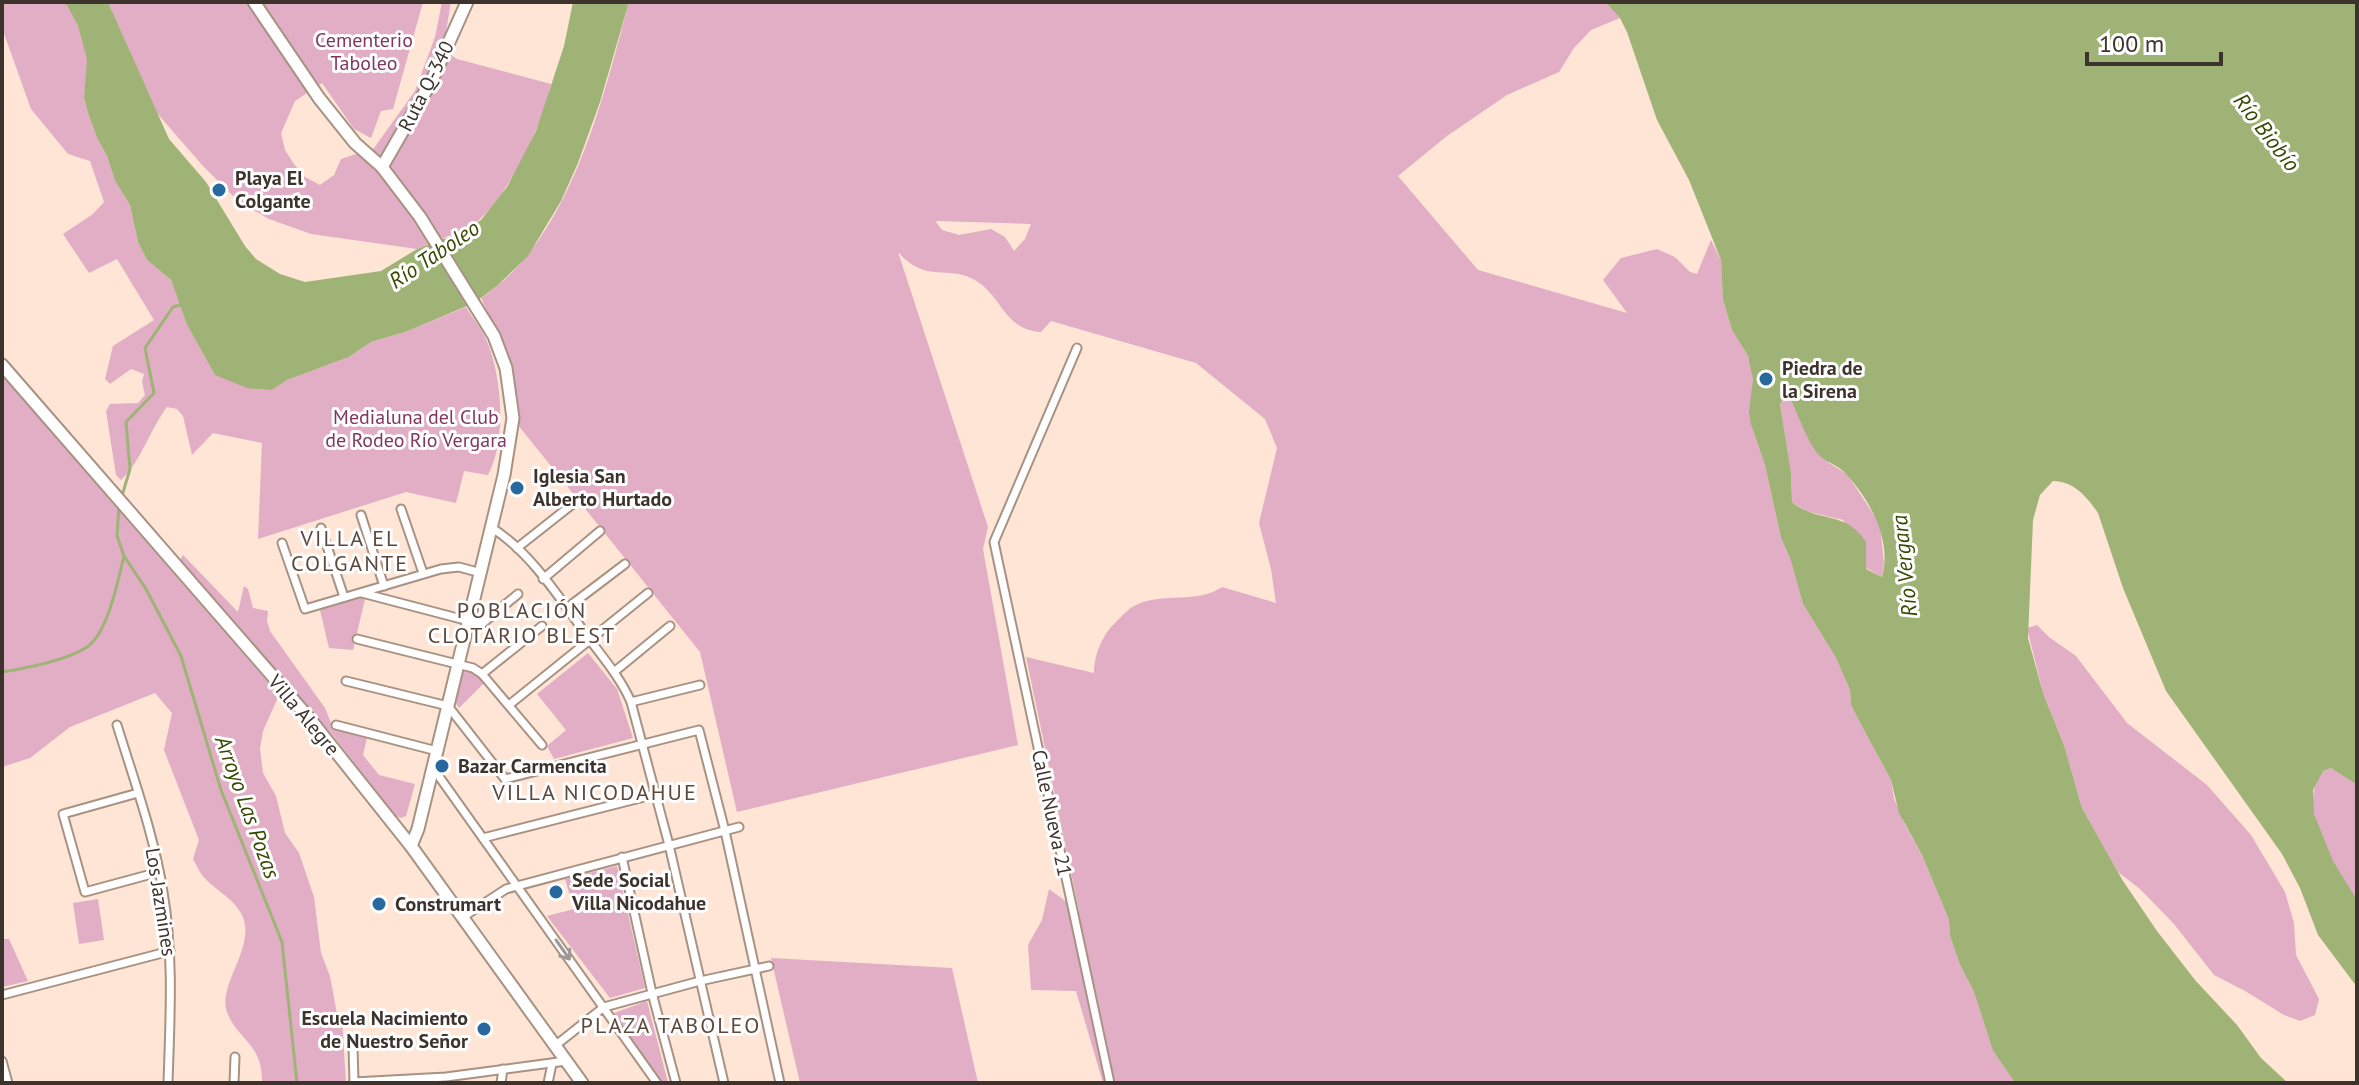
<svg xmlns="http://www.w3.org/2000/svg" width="2359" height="1085" viewBox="0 0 2359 1085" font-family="'PT Sans',sans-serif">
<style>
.green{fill:#e1aec6;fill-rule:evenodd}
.water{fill:#9fb377;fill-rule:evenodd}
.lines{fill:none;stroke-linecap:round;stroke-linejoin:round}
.stream{stroke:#9fb377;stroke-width:3}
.street-casing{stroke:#a89283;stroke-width:11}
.secondary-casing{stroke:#a89283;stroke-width:15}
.street{stroke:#fff;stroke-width:7}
.secondary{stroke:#fff;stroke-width:11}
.oneway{stroke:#9e9996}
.poi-dot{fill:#27689e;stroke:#fff;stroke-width:3}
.labels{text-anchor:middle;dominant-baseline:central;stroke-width:6;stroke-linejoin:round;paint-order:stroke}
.park-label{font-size:20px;fill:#81355f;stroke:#fff}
.street-label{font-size:20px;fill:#3d332d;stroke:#fff}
.poi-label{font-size:20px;font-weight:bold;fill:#3d332d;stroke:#fff;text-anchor:start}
.water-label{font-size:22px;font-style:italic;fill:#374901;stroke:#fff}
.neighbourhood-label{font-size:22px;letter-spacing:2px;fill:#5d493c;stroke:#fff}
</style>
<rect width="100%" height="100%" fill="#fee5d5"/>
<g class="green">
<path d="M 2,2 L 65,2 L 78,26 L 88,59 L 84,98 L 88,113 L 97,138 L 107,156 L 115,181 L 130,205 L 138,242 L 147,260 L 171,280 L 187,325 L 215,375 L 272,390 L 287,380 L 349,357 L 371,342 L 408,331 L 466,307 C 472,317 481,328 486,339 C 502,375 507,440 488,475 L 464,471 L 456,503 L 406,492 L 258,539 L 262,443 L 213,433 L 192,455 L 183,416 L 177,409 L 167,407 C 149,431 142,460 121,480 L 116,475 L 106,411 L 110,404 L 138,403 L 145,395 L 142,382 L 144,374 L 131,369 L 110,384 L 105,379 L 113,346 L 154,320 L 117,259 L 89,273 L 63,234 L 93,214 L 104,202 L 90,161 L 68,154 L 31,109 L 2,28 Z"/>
<polygon points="108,2 423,2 393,109 381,111 371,138 354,129 322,83 295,101 281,133 285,150 294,164 305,177 320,185 334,175 341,159 374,148 415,91 435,37 442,2 451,2 443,50 457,59 551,84 544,112 522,161 496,203 473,226 417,249 311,234 269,219 238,201 203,166 156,112"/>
<path d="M 629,2 L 1605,2 L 1620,18 L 1591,30 L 1574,48 L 1559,72 L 1507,95 L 1447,136 L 1398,176 L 1478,270 L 1627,313 L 1603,280 L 1621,258 L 1657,249 L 1675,257 L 1690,272 L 1697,274 L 1711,240 L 1721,260 L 1723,300 L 1732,330 L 1748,356 L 1751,365 L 1753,379 L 1751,425 L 1765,465 L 1781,538 L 1790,558 L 1803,604 L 1836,658 L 1850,690 L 1851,705 L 1858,719 L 1891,780 L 1894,798 L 1905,825 L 1922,855 L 1949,920 L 1950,936 L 1960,965 L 1974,992 L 1993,1051 L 2015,1083 L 1103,1083 L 1076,991 L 1031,990 L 1028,945 L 1042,920 L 1049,889 L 1079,911 L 1026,657 L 1094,673 C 1094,654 1103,634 1116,622 C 1122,616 1129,608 1136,605 C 1162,592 1199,604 1222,587 L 1276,603 L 1271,569 L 1259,523 L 1277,448 L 1265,419 L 1196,363 L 1051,321 L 1041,332 C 1003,330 1002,294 973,279 C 947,265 926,284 898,252 L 988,527 L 983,549 L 1018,745 L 737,812 L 700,652 L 514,420 L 513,366 L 481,298 C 570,240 603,99 629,2 ZM 936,222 L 937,221 L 1031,224 L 1025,239 L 1014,251 L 1005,237 L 991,229 L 959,235 L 942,230 Z"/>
<path d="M 2,376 L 279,695 L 263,731 L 260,749 L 263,773 L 276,796 L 285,833 L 299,853 L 314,897 L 321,953 L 330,976 L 337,1014 L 342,1019 L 346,1083 L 262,1083 C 263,1043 238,1041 227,1012 C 217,985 257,946 242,915 C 233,897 214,890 202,875 C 199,871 196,864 193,859 L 199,840 L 164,750 L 172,713 L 155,693 L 70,727 L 30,758 L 2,767 Z"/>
<polygon points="1784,398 1792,402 1829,463 1847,474 1880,524 1884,563 1882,577 1866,568 1866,562 1843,520 1806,511 1792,502 1791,472 1780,404"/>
<polygon points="183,555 238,612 244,586 248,589 253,608 268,611 267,621 270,631 325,708 333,728 367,738 363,755 379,775 415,784 406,816 401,818 395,816 332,734 205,593 180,560"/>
<polygon points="362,597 365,599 353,650 329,648 320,610"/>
<polygon points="2037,625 2049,637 2076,656 2127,723 2207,785 2251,835 2285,892 2294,923 2296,955 2319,999 2315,1015 2300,1021 2284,1015 2245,991 2214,975 2174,924 2140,889 2118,872 2082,808 2064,745 2043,693 2027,628"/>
<polygon points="588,653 617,689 633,738 554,759 547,746 566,730 537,694"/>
<polygon points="465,671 477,673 485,682 459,708 454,700 462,672"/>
<path d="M 2331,768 L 2357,785 L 2357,900 C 2335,870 2294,806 2323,771 Z"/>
<polygon points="617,866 645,988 610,998 547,916 574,909 565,879"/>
<polygon points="98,899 104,940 79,944 73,903"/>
<polygon points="2,939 9,939 28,981 2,987"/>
<polygon points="771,958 952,968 978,1083 800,1083"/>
<polygon points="647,1001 668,1083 663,1083 614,1013"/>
</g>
<g class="water">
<polygon points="65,2 108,2 169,139 206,182 245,246 256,259 280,274 305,282 381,271 417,249 464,231 481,220 507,187 536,131 564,46 573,2 629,2 600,102 578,163 561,201 528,256 497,286 474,303 408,331 371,342 349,357 287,380 272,390 247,388 215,375 187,325 171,280 147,260 138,242 130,205 115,181 107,156 97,138 88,113 84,98 87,59 78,26"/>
<path d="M 1605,2 L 2357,2 L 2357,785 L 2331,768 L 2323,771 L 2313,790 L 2314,814 L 2333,861 L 2357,900 L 2357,987 L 2318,935 L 2300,888 L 2282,854 L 2166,691 L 2123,588 L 2098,513 C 2087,497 2074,481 2053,481 L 2040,495 L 2033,520 L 2028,638 L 2043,693 L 2064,745 L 2082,808 L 2123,881 L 2157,931 L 2195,980 L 2237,1025 L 2261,1058 L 2288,1083 L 2015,1083 L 1993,1051 L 1974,992 L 1960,965 L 1950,936 L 1949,920 L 1922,855 L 1899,813 L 1891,780 L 1858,719 L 1851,705 L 1850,690 L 1836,658 L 1803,604 L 1790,558 L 1781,538 L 1765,465 L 1751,425 L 1749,412 L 1753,379 L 1748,356 L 1732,330 L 1723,300 L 1721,260 L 1689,180 L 1657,120 L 1627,32 L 1620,18 ZM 1784,398 L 1792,402 C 1800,419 1806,438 1817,453 C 1826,463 1839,465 1847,475 C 1871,502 1892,540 1882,577 L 1866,569 L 1866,542 C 1846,510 1817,523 1792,502 L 1791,472 L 1780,404 Z"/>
</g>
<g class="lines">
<g class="stream">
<polyline points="121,499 130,469 126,422 154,393 145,348 173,307 183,304"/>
<polyline points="119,506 117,536 124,556 146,589 181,656 221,790 282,942 297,1083"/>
<path d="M 2,672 C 27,668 66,661 87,647 C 108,633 118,580 124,556"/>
</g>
<g class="street-casing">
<g id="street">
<polyline points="1077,348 994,542 1110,1083"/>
<polyline points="401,509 423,573"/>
<polyline points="361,515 384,586"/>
<polyline points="321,528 344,597"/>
<path d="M 492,528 C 531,552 563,603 590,640 C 605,660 621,679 631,702 L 669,845 L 724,1083"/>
<polyline points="282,543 305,609 441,569 459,567 481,573"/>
<polyline points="517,548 574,503"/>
<polyline points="543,579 600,531"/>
<polyline points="362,593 469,621 483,623 518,594"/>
<polyline points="567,608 625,564"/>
<polyline points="357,639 473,668 482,674 542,745"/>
<polyline points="614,672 670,626"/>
<polyline points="482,674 542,626"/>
<polyline points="346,681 448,706 505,779 699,730 725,831 780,1083"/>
<polyline points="631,702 700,685"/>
<polyline points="509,705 648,593"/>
<path d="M 117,725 C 134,780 154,835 163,892 C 174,955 170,1019 168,1083"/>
<polyline points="336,725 437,751"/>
<polyline points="433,768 657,1083"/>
<polyline points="138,793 63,814 85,892 159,872"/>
<polyline points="483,838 656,794"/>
<polyline points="622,857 652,993 676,1083"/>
<polyline points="463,917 506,889 739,827"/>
<polyline points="2,995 170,951"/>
<polyline points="556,1045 604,1007 700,981 769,966"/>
<polyline points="353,1046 354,1083"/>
<polyline points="2,1061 8,1083"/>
<polyline points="354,1082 446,1077 566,1061"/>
<polyline points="234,1083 235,1057"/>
<polyline points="501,1083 503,1069"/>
<polyline points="548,1083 552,1064"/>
</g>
</g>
<g class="secondary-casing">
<g id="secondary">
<polyline points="254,2 319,98 355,143 382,167 420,217 494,336 506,368 513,418 504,475 418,829 411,846"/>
<polyline points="382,167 432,80 467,2"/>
<polyline points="2,365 309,718 411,846 582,1083"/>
</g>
</g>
<use href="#street" class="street"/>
<use href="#secondary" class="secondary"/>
</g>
<defs><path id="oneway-shaft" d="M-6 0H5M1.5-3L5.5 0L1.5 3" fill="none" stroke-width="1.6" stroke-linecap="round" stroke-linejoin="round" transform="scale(2)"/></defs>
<use class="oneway" href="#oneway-shaft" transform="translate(563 950) rotate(55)"/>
<g class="poi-dot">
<circle cx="219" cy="190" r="8"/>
<circle cx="1766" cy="379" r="8"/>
<circle cx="517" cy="488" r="8"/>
<circle cx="442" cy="766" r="8"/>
<circle cx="556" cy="892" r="8"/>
<circle cx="379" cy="904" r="8"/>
<circle cx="484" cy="1029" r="8"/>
</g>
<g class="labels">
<g class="park-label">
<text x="364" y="40">Cementerio<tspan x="364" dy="23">Taboleo</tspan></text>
<text x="416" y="417">Medialuna del Club<tspan x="416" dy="23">de Rodeo Río Vergara</tspan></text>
</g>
<g class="street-label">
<text transform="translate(426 86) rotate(-63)">Ruta Q-340</text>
<text transform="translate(304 715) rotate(50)">Villa Alegre</text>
<text transform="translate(1052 813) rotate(78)">Calle Nueva 21</text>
<text transform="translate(161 902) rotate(81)">Los Jazmines</text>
</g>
<g class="poi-label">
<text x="235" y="178">Playa El<tspan x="235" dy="23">Colgante</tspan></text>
<text x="1782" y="368">Piedra de<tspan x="1782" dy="23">la Sirena</tspan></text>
<text x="533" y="476">Iglesia San<tspan x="533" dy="23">Alberto Hurtado</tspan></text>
<text x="458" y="766">Bazar Carmencita</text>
<text x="572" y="880">Sede Social<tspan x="572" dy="23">Villa Nicodahue</tspan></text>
<text x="395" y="904">Construmart</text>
<text x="468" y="1018" text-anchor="end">Escuela Nacimiento<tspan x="468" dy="23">de Nuestro Señor</tspan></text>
</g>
<g class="water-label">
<text transform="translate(2267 132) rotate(52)">Río Biobío</text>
<text transform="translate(434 254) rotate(-34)">Río Taboleo</text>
<text transform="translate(1904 566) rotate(-96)">Río Vergara</text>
<text transform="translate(248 807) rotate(70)">Arroyo Las Pozas</text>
</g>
<g class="neighbourhood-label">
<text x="350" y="538">VILLA EL<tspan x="350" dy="25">COLGANTE</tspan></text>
<text x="522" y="610">POBLACIÓN<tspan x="522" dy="25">CLOTARIO BLEST</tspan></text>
<text x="595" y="792">VILLA NICODAHUE</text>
<text x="671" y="1025">PLAZA TABOLEO</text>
</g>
</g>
<rect width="2359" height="1085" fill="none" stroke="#3d332d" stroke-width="8"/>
<path d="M2087 52v12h134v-12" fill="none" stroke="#3d332d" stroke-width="4"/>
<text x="2099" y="52" font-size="24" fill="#3d332d" stroke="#ffffff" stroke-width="6" paint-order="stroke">100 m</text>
</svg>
